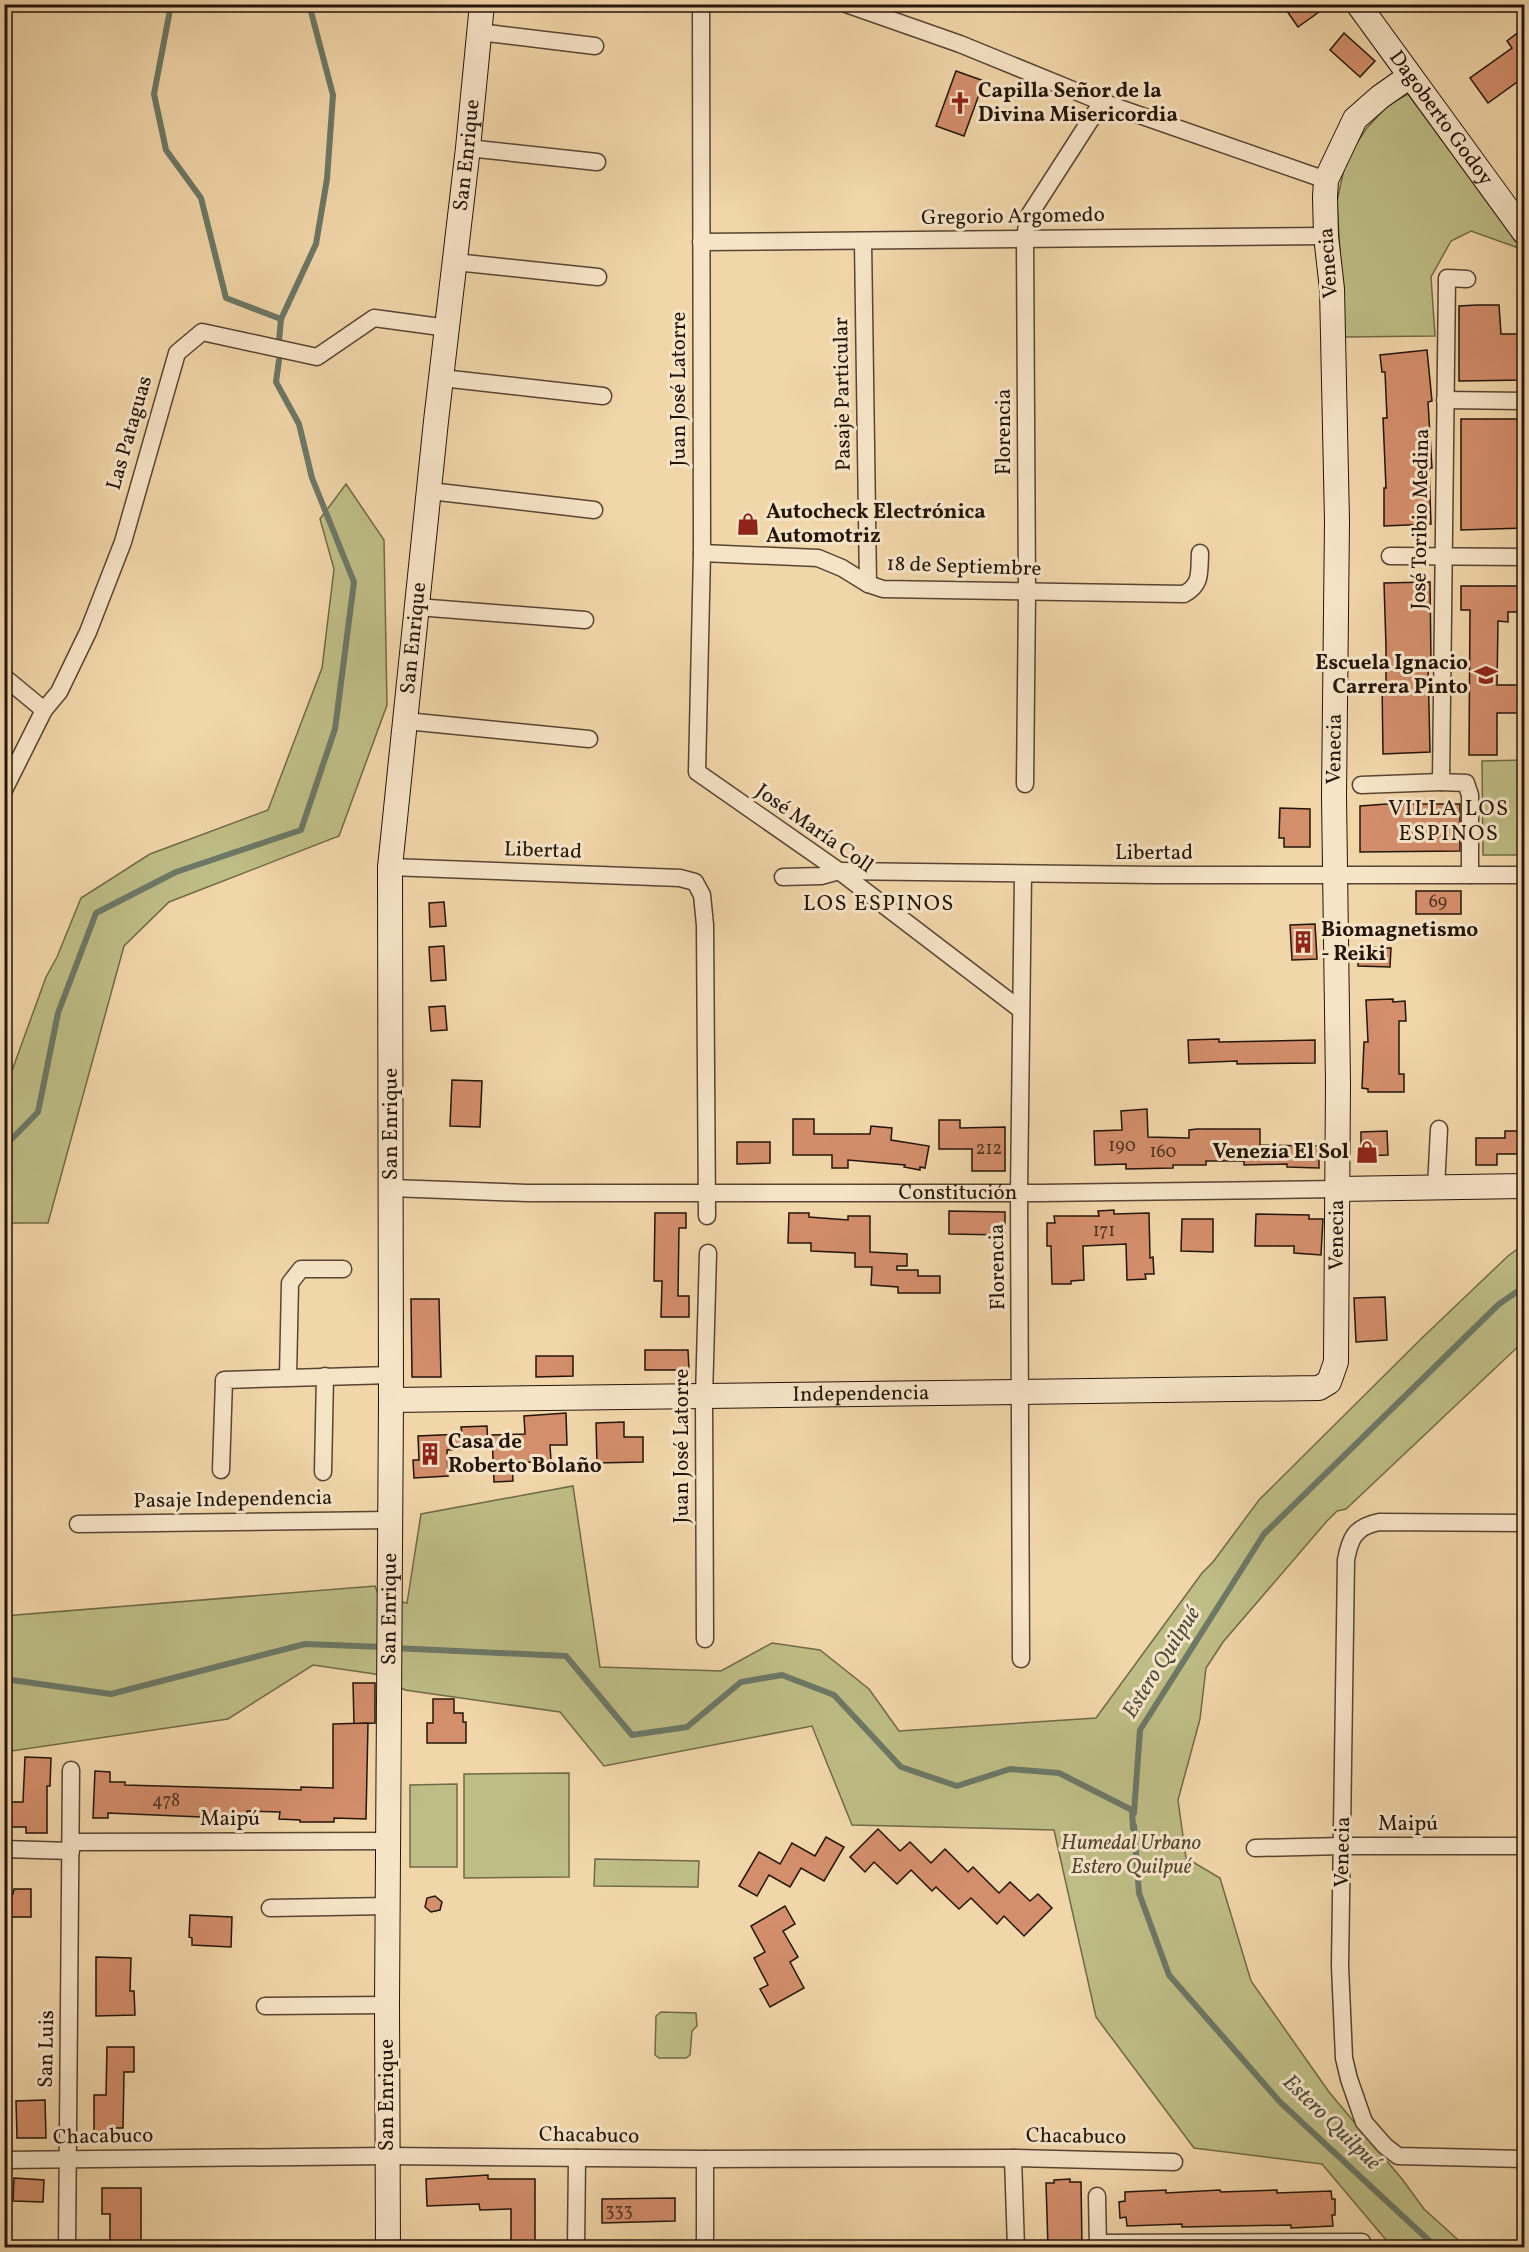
<svg xmlns="http://www.w3.org/2000/svg" width="1529" height="2252" viewBox="0 0 1529 2252" font-family="Vollkorn,serif">
<style>
.green{fill:#bebd85;stroke:#716948;stroke-width:1.5}
.lines{fill:none;stroke-linecap:round;stroke-linejoin:round}
.stream{stroke:#6c7866;stroke-width:6}
.building{fill:#d38e6b;stroke:#24150a;stroke-width:1.5}
.street-casing{stroke:#574532;stroke-width:19}
.secondary-casing{stroke:#24150a;stroke-width:26}
.street{stroke:#f6e4c7;stroke-width:16}
.secondary{stroke:#f6e4c7;stroke-width:24}
.labels{text-anchor:middle;dominant-baseline:central;stroke-width:6;stroke-linejoin:round;paint-order:stroke}
.number-label{font-size:18px;fill:#503322}
.poi-label{font-size:21px;font-weight:bold;fill:#24150a;stroke:#f6e4c7;text-anchor:start}
.street-label{font-size:21px;fill:#24150a;stroke:#f6e4c7}
.park-label{font-size:21px;font-style:italic;fill:#52472f;stroke:#f6e4c7}
.neighbourhood-label{font-size:22px;letter-spacing:1.5px;fill:#24150a;stroke:#f6e4c7}
.water-label{font-size:22px;font-style:italic;fill:#4e4f40;stroke:#f6e4c7}
</style>
<rect width="100%" height="100%" fill="#f1d6a9"/>
<filter id="stains"><feTurbulence type="fractalNoise" baseFrequency=".00333" numOctaves="4"/><feColorMatrix values="0 0 0 0 .2 0 0 0 0 .09 0 0 0 0 .02 0 0 0 .5 -.17"/></filter>
<radialGradient id="worn" r=".72"><stop offset=".6" stop-color="#630" stop-opacity="0"/><stop offset="1" stop-color="#630" stop-opacity=".3"/></radialGradient>
<g class="green">
<polygon points="1408,94 1524,250 1471,231 1451,241 1431,277 1435,336 1345,337 1337,201 1346,160 1366,129 1388,105"/>
<polygon points="346,484 384,540 387,705 339,836 169,902 124,946 48,1223 12,1223 5,1230 5,1090 46,977 57,957 81,898 150,854 268,810 322,668 334,569 320,519"/>
<polygon points="1524,760 1524,855 1483,855 1482,761"/>
<polygon points="1524,1244 1524,1341 1346,1509 1337,1511 1327,1521 1223,1642 1206,1668 1200,1719 1178,1800 1186,1858 1220,1878 1251,1981 1329,2092 1402,2179 1424,2209 1466,2247 1392,2247 1322,2164 1194,2148 1096,2017 1054,1830 852,1825 812,1726 604,1766 560,1712 405,1690 375,1674 313,1665 228,1719 5,1752 4,1616 375,1586 379,1597 407,1603 421,1514 573,1486 600,1667 721,1671 772,1643 820,1650 869,1689 899,1731 1096,1718 1202,1573 1213,1562 1259,1500 1423,1337 1508,1256"/>
<polygon points="569,1773 569,1877 464,1878 464,1774"/>
<polygon points="457,1784 457,1867 410,1867 410,1785"/>
<polygon points="595,1859 699,1861 698,1887 594,1886"/>
<polygon points="661,2012 696,2013 697,2026 692,2031 690,2055 686,2058 659,2058 655,2055 656,2016"/>
</g>
<g class="lines">
<g class="stream">
<polyline points="166,4 170,10 154,94 166,150 201,198 226,298 281,319"/>
<polyline points="279,341 281,319 316,244 327,179 333,95 309,4"/>
<polyline points="4,1147 38,1112 58,1013 96,913 176,872 301,830 335,729 354,582 312,478 299,424 276,382 279,360"/>
<polyline points="394,1648 566,1656 632,1735 687,1727 741,1682 782,1675 834,1695 901,1767 957,1786 1010,1769 1059,1773 1132,1810 1133,1828"/>
<polyline points="4,1679 111,1694 305,1644 384,1647"/>
<polyline points="1134,1813 1140,1730 1264,1534 1499,1304 1524,1287"/>
<polyline points="1134,1826 1139,1893 1169,1975 1280,2102 1437,2248"/>
</g>
</g>
<g class="building">
<polygon points="1282,4 1330,4 1298,27"/>
<polygon points="1524,28 1524,77 1488,103 1470,78 1512,48 1507,41"/>
<polygon points="1344,33 1375,61 1360,77 1330,50"/>
<polygon points="956,71 984,81 964,136 936,126"/>
<polygon points="1477,305 1499,305 1501,334 1524,334 1524,380 1459,381 1459,306"/>
<polygon points="1427,350 1432,401 1428,402 1432,468 1429,468 1431,524 1384,526 1384,488 1386,488 1383,418 1387,418 1385,372 1382,372 1380,355"/>
<polygon points="1461,419 1524,419 1524,528 1461,530"/>
<polygon points="1430,582 1431,663 1428,663 1430,752 1383,754 1382,681 1386,681 1386,647 1384,583"/>
<polygon points="1461,586 1524,586 1524,612 1508,612 1508,622 1498,621 1497,685 1524,685 1524,713 1497,713 1497,755 1469,755 1470,610 1461,610"/>
<polygon points="1387,804 1460,804 1460,851 1360,852 1360,806"/>
<polygon points="1280,808 1310,809 1310,847 1284,847 1284,838 1279,838"/>
<rect x="1416" y="891" width="45" height="23"/>
<polygon points="444,902 446,926 430,927 429,903"/>
<polygon points="1315,924 1317,959 1292,960 1290,925"/>
<polygon points="444,946 446,980 431,981 429,947"/>
<polygon points="1359,947 1391,948 1390,967 1358,966"/>
<polygon points="1393,999 1393,1002 1405,1001 1406,1021 1399,1021 1399,1074 1404,1074 1404,1092 1368,1092 1368,1089 1362,1088 1364,1042 1368,1042 1366,1000"/>
<polygon points="445,1006 447,1030 431,1031 429,1007"/>
<polygon points="1219,1039 1219,1042 1315,1040 1315,1063 1237,1064 1237,1061 1189,1063 1188,1040"/>
<polygon points="452,1080 482,1081 480,1127 450,1126"/>
<polygon points="1147,1109 1148,1137 1189,1138 1189,1130 1197,1129 1260,1129 1260,1145 1319,1146 1319,1168 1287,1167 1287,1164 1244,1165 1244,1161 1206,1161 1206,1165 1173,1165 1173,1168 1126,1169 1126,1164 1095,1165 1094,1131 1122,1130 1121,1111"/>
<polygon points="793,1119 814,1119 814,1134 870,1134 871,1126 892,1128 891,1140 929,1146 925,1168 920,1167 920,1170 904,1167 905,1165 848,1160 848,1168 832,1168 832,1155 793,1155"/>
<polygon points="939,1120 960,1120 960,1128 1005,1127 1005,1171 972,1171 972,1149 939,1149"/>
<polygon points="1387,1131 1388,1155 1361,1156 1361,1132"/>
<polygon points="1505,1131 1524,1131 1524,1154 1497,1154 1497,1165 1476,1165 1476,1138 1505,1138"/>
<polygon points="737,1142 770,1142 770,1163 737,1164"/>
<polygon points="1114,1210 1114,1214 1149,1213 1150,1258 1153,1257 1154,1274 1145,1274 1146,1279 1127,1280 1126,1244 1083,1246 1084,1280 1071,1281 1071,1284 1052,1284 1051,1246 1047,1246 1047,1223 1055,1223 1054,1216 1099,1216 1098,1211"/>
<polygon points="949,1211 1005,1212 1005,1235 949,1234"/>
<polygon points="655,1213 686,1213 686,1228 679,1228 678,1296 689,1296 689,1317 661,1317 662,1281 654,1281"/>
<polygon points="789,1213 809,1213 809,1217 848,1220 848,1216 870,1216 870,1252 907,1254 907,1266 897,1266 897,1270 918,1270 918,1276 940,1276 940,1293 898,1293 898,1287 871,1285 872,1267 855,1267 855,1253 811,1251 811,1243 788,1243"/>
<polygon points="1256,1214 1309,1215 1309,1219 1323,1219 1321,1255 1294,1253 1294,1246 1255,1246"/>
<polygon points="1182,1219 1213,1219 1213,1252 1181,1251"/>
<polygon points="1385,1297 1387,1340 1356,1342 1354,1298"/>
<polygon points="411,1299 439,1299 441,1377 412,1377"/>
<polygon points="645,1350 688,1350 689,1370 645,1370"/>
<polygon points="536,1356 573,1356 573,1376 536,1377"/>
<polygon points="566,1413 567,1445 550,1445 551,1461 512,1463 513,1481 494,1482 492,1435 525,1434 524,1416"/>
<polygon points="624,1422 624,1437 643,1437 643,1462 597,1463 596,1423"/>
<polygon points="487,1426 488,1448 447,1450 448,1476 414,1478 413,1460 419,1460 418,1436 462,1434 461,1427"/>
<polygon points="353,1683 375,1683 375,1723 354,1724"/>
<polygon points="433,1699 454,1699 454,1713 463,1713 463,1722 466,1722 466,1743 427,1743 427,1723 433,1723"/>
<polygon points="368,1723 366,1819 334,1818 334,1822 300,1822 300,1820 279,1819 280,1812 247,1811 247,1821 201,1821 201,1817 108,1813 108,1818 93,1818 95,1771 110,1772 110,1782 125,1782 125,1785 301,1790 301,1787 333,1788 333,1724"/>
<polygon points="25,1757 51,1758 50,1786 47,1786 47,1833 26,1833 26,1827 4,1827 4,1802 23,1802"/>
<polygon points="878,1829 900,1851 910,1842 931,1863 945,1849 968,1872 973,1867 999,1893 1010,1882 1030,1901 1038,1894 1052,1908 1024,1936 1004,1916 997,1924 971,1898 959,1909 936,1887 932,1891 911,1870 897,1884 874,1862 865,1872 850,1857"/>
<polygon points="826,1837 844,1847 824,1881 801,1868 790,1887 769,1875 757,1896 739,1886 759,1852 780,1864 792,1843 815,1856"/>
<polygon points="14,1889 31,1889 31,1917 4,1917 4,1894 13,1894"/>
<polygon points="435,1896 442,1902 440,1910 431,1912 425,1907 427,1898"/>
<polygon points="785,1906 795,1924 783,1931 798,1957 790,1962 804,1988 770,2007 760,1989 768,1985 754,1958 765,1952 751,1926"/>
<polygon points="190,1915 232,1917 231,1947 192,1945 192,1938 189,1937"/>
<polygon points="96,1957 131,1958 130,1991 134,1991 135,2015 96,2016"/>
<polygon points="107,2047 134,2047 134,2072 124,2072 123,2128 112,2128 112,2136 94,2136 94,2095 106,2095"/>
<polygon points="45,2100 46,2138 17,2138 16,2101"/>
<polygon points="488,2175 488,2179 535,2179 535,2247 511,2247 511,2209 480,2210 479,2204 427,2206 426,2179"/>
<polygon points="14,2178 44,2180 43,2202 13,2201"/>
<polygon points="1070,2179 1070,2182 1081,2182 1082,2247 1048,2247 1046,2183 1054,2183 1054,2180"/>
<polygon points="102,2188 141,2188 141,2247 110,2247 110,2214 102,2214"/>
<polygon points="1166,2190 1166,2193 1220,2190 1221,2192 1277,2190 1277,2193 1331,2191 1332,2199 1335,2199 1335,2215 1332,2215 1333,2226 1291,2228 1291,2225 1182,2227 1182,2224 1127,2226 1126,2217 1120,2218 1119,2202 1125,2201 1125,2192"/>
<polygon points="675,2198 675,2221 602,2223 602,2199"/>
</g>
<g class="lines">
<g class="street-casing">
<g id="street">
<polyline points="701,4 702,553 697,772 839,871 1021,1010"/>
<polyline points="846,4 960,44 1102,102 1326,180"/>
<polyline points="479,32 595,46"/>
<polyline points="468,148 597,162"/>
<polyline points="863,241 868,584"/>
<polyline points="701,242 1326,236"/>
<polyline points="455,262 598,277"/>
<polyline points="1467,279 1447,278 1441,782 1466,783 1470,795 1470,875"/>
<polyline points="442,378 603,396"/>
<polyline points="1445,400 1524,401"/>
<polyline points="430,491 594,510"/>
<path d="M 702,553 L 818,558 L 842,568 L 868,584 L 883,589 L 1184,594 C 1202,585 1199,572 1200,553"/>
<polyline points="1390,556 1524,557"/>
<polyline points="417,607 585,620"/>
<polyline points="4,677 44,710"/>
<polyline points="406,721 589,739"/>
<polyline points="1025,784 1027,593 1025,239 1028,217 1102,102"/>
<polyline points="1361,785 1441,782"/>
<polyline points="4,790 44,710 59,692 88,632 123,542 177,353 202,332 317,357 374,318 448,328"/>
<polyline points="390,867 680,878 695,882 702,895 705,925 707,1216"/>
<polyline points="783,877 821,876 839,871 1156,875 1524,875"/>
<path id="s1" d="M 391,1188 L 527,1193 L 1041,1193 L 1338,1189"/>
<polyline points="1436,1188 1439,1129"/>
<polyline points="288,1377 290,1283 301,1269 343,1269"/>
<polyline points="221,1470 224,1380 391,1375"/>
<polyline points="323,1472 325,1376"/>
<path d="M 1524,1523 L 1379,1522 C 1355,1527 1350,1538 1346,1560 L 1340,1966 L 1344,2058 L 1349,2079 L 1364,2122 L 1385,2146 L 1398,2156 L 1524,2159"/>
<polyline points="78,1524 390,1520"/>
<polyline points="705,1639 704,1397 708,1253"/>
<polyline points="1021,1659 1019,1193 1023,874"/>
<polyline points="71,1842 389,1841"/>
<polyline points="1255,1848 1343,1846 1524,1846"/>
<polyline points="4,1849 71,1851"/>
<polyline points="270,1908 388,1906"/>
<polyline points="265,2006 387,2005"/>
<polyline points="1013,2158 1016,2248"/>
<polyline points="705,2159 705,2248"/>
<polyline points="4,2160 387,2156 705,2159 1013,2158 1174,2162"/>
<polyline points="1097,2196 1098,2248"/>
<polyline points="1098,2243 1362,2242"/>
<polyline points="67,2248 71,1770"/>
<polyline points="576,2248 577,2158"/>
</g>
</g>
<g class="secondary-casing">
<g id="secondary">
<path id="s2" d="M 1358,4 L 1524,232"/>
<polyline points="1338,1189 1524,1186"/>
<path id="s3" d="M 391,1400 L 1319,1388 L 1329,1382 L 1336,1362 L 1338,1083 L 1334,796 L 1337,521 L 1332,289 L 1326,236 L 1325,197 L 1326,180 L 1355,119 L 1380,97 L 1410,76"/>
<path id="s4" d="M 388,2248 L 387,2005 L 391,1400 L 390,867 L 436,421 L 468,148 L 482,4"/>
</g>
</g>
<use href="#street" class="street"/>
<use href="#secondary" class="secondary"/>
</g>
<defs>
<g id="church-bare" transform="scale(1.8)"><path d="M-1.2-6h2.4v3.5h3.3v2.4h-3.3V6h-2.4V-.1h-3.3v-2.4h3.3Z" fill="#8f2418" stroke="#f6e4c7" stroke-width="2.5" paint-order="stroke"/></g>
<g id="shop-bare" transform="scale(1.8)"><path d="M-5-2.5h2.3a2.7 3.5 0 0 1 5.4 0H5L5.5 6h-11ZM-1.5-2.5h3a1.5 2.3 0 0 0-3 0Z" fill="#8f2418" stroke="#f6e4c7" stroke-width="2.5" paint-order="stroke"/></g>
<g id="school-bare" transform="scale(1.8)"><path d="M0-5L7-2L0 1L-7-2ZM-4 1L0 2.5L4 1V4Q0 6-4 4Z" fill="#8f2418" stroke="#f6e4c7" stroke-width="2.5" paint-order="stroke"/></g>
<g id="building-bare" transform="scale(1.8)"><path d="M-4-6H4V6H1V3H-1V6H-4ZM-2.5-4.3h1.7v1.8h-1.7ZM.8-4.3h1.7v1.8H.8ZM-2.5-1h1.7V.8h-1.7ZM.8-1h1.7V.8H.8Z" fill="#8f2418" stroke="#f6e4c7" stroke-width="2.5" paint-order="stroke"/></g>
</defs>
<g fill-rule="evenodd">
<use href="#church-bare" x="960" y="103"/>
<use href="#shop-bare" x="748" y="524"/>
<use href="#school-bare" x="1486" y="675"/>
<use href="#building-bare" x="1303" y="942"/>
<use href="#shop-bare" x="1367" y="1152"/>
<use href="#building-bare" x="430" y="1454"/>
</g>
<g class="labels">
<g class="number-label">
<text x="1438" y="902">69</text>
<text x="1122" y="1146">190</text>
<text x="989" y="1149">212</text>
<text x="1163" y="1152">160</text>
<text x="1104" y="1231">171</text>
<text x="166" y="1801">478</text>
<text x="619" y="2211">333</text>
</g>
<g class="poi-label">
<text x="978" y="91">Capilla Señor de la<tspan x="978" dy="24">Divina Misericordia</tspan></text>
<text x="766" y="512">Autocheck Electrónica<tspan x="766" dy="24">Automotriz</tspan></text>
<text x="1468" y="663" text-anchor="end">Escuela Ignacio<tspan x="1468" dy="24">Carrera Pinto</tspan></text>
<text x="1321" y="930">Biomagnetismo<tspan x="1321" dy="24">- Reiki</tspan></text>
<text x="1349" y="1152" text-anchor="end">Venezia El Sol</text>
<text x="448" y="1442">Casa de<tspan x="448" dy="24">Roberto Bolaño</tspan></text>
</g>
<g class="street-label">
<text stroke="none"><textPath href="#s2" startOffset="141">Dagoberto Godoy</textPath></text>
<text stroke="none"><textPath href="#s4" startOffset="2097">San Enrique</textPath></text>
<text transform="translate(1013 217) rotate(-1)">Gregorio Argomedo</text>
<text transform="translate(1329 263) rotate(-94)">Venecia</text>
<text transform="translate(679 389) rotate(-90)">Juan José Latorre</text>
<text transform="translate(843 394) rotate(-91)">Pasaje Particular</text>
<text transform="translate(1004 432) rotate(-90)">Florencia</text>
<text transform="translate(130 433) rotate(-74)">Las Pataguas</text>
<text transform="translate(1421 519) rotate(-89)">José Toribio Medina</text>
<text transform="translate(964 567) rotate(2)">18 de Septiembre</text>
<text stroke="none"><textPath href="#s4" startOffset="1611">San Enrique</textPath></text>
<text stroke="none"><textPath href="#s3" startOffset="1574">Venecia</textPath></text>
<text transform="translate(814 829) rotate(35)">José María Coll</text>
<text transform="translate(543 851) rotate(2)">Libertad</text>
<text x="1154" y="853">Libertad</text>
<text transform="translate(391 1124) rotate(-90)">San Enrique</text>
<text stroke="none"><textPath href="#s1" startOffset="567">Constitución</textPath></text>
<text stroke="none"><textPath href="#s3" startOffset="1088">Venecia</textPath></text>
<text transform="translate(998 1267) rotate(-91)">Florencia</text>
<text stroke="none"><textPath href="#s3" startOffset="470">Independencia</textPath></text>
<text transform="translate(682 1446) rotate(-90)">Juan José Latorre</text>
<text transform="translate(233 1500) rotate(-1)">Pasaje Independencia</text>
<text stroke="none"><textPath href="#s4" startOffset="639">San Enrique</textPath></text>
<text x="230" y="1819">Maipú</text>
<text x="1408" y="1824">Maipú</text>
<text transform="translate(1343 1852) rotate(-89)">Venecia</text>
<text transform="translate(47 2049) rotate(-89)">San Luis</text>
<text transform="translate(387 2095) rotate(-90)">San Enrique</text>
<text transform="translate(589 2136) rotate(1)">Chacabuco</text>
<text transform="translate(103 2137) rotate(-1)">Chacabuco</text>
<text transform="translate(1076 2137) rotate(1)">Chacabuco</text>
</g>
<g class="park-label">
<text x="1131" y="1843">Humedal Urbano<tspan x="1131" dy="24">Estero Quilpué</tspan></text>
</g>
<g class="neighbourhood-label">
<text x="1449" y="809">VILLA LOS<tspan x="1449" dy="25">ESPINOS</tspan></text>
<text x="879" y="904">LOS ESPINOS</text>
</g>
<g class="water-label">
<text transform="translate(1162 1663) rotate(-58)">Estero Quilpué</text>
<text transform="translate(1331 2123) rotate(44)">Estero Quilpué</text>
</g>
</g>
<rect width="1529" height="2252" fill="none" stroke="#f1d6a9" stroke-width="24"/>
<rect x="6" y="6" width="1517" height="2240" fill="none" stroke="#24150a" stroke-width="3"/>
<rect x="12" y="12" width="1505" height="2228" fill="none" stroke="#24150a" stroke-width="1.5"/>
<rect width="100%" height="100%" filter="url(#stains)"/>
<rect width="100%" height="100%" fill="url(#worn)"/>
</svg>
